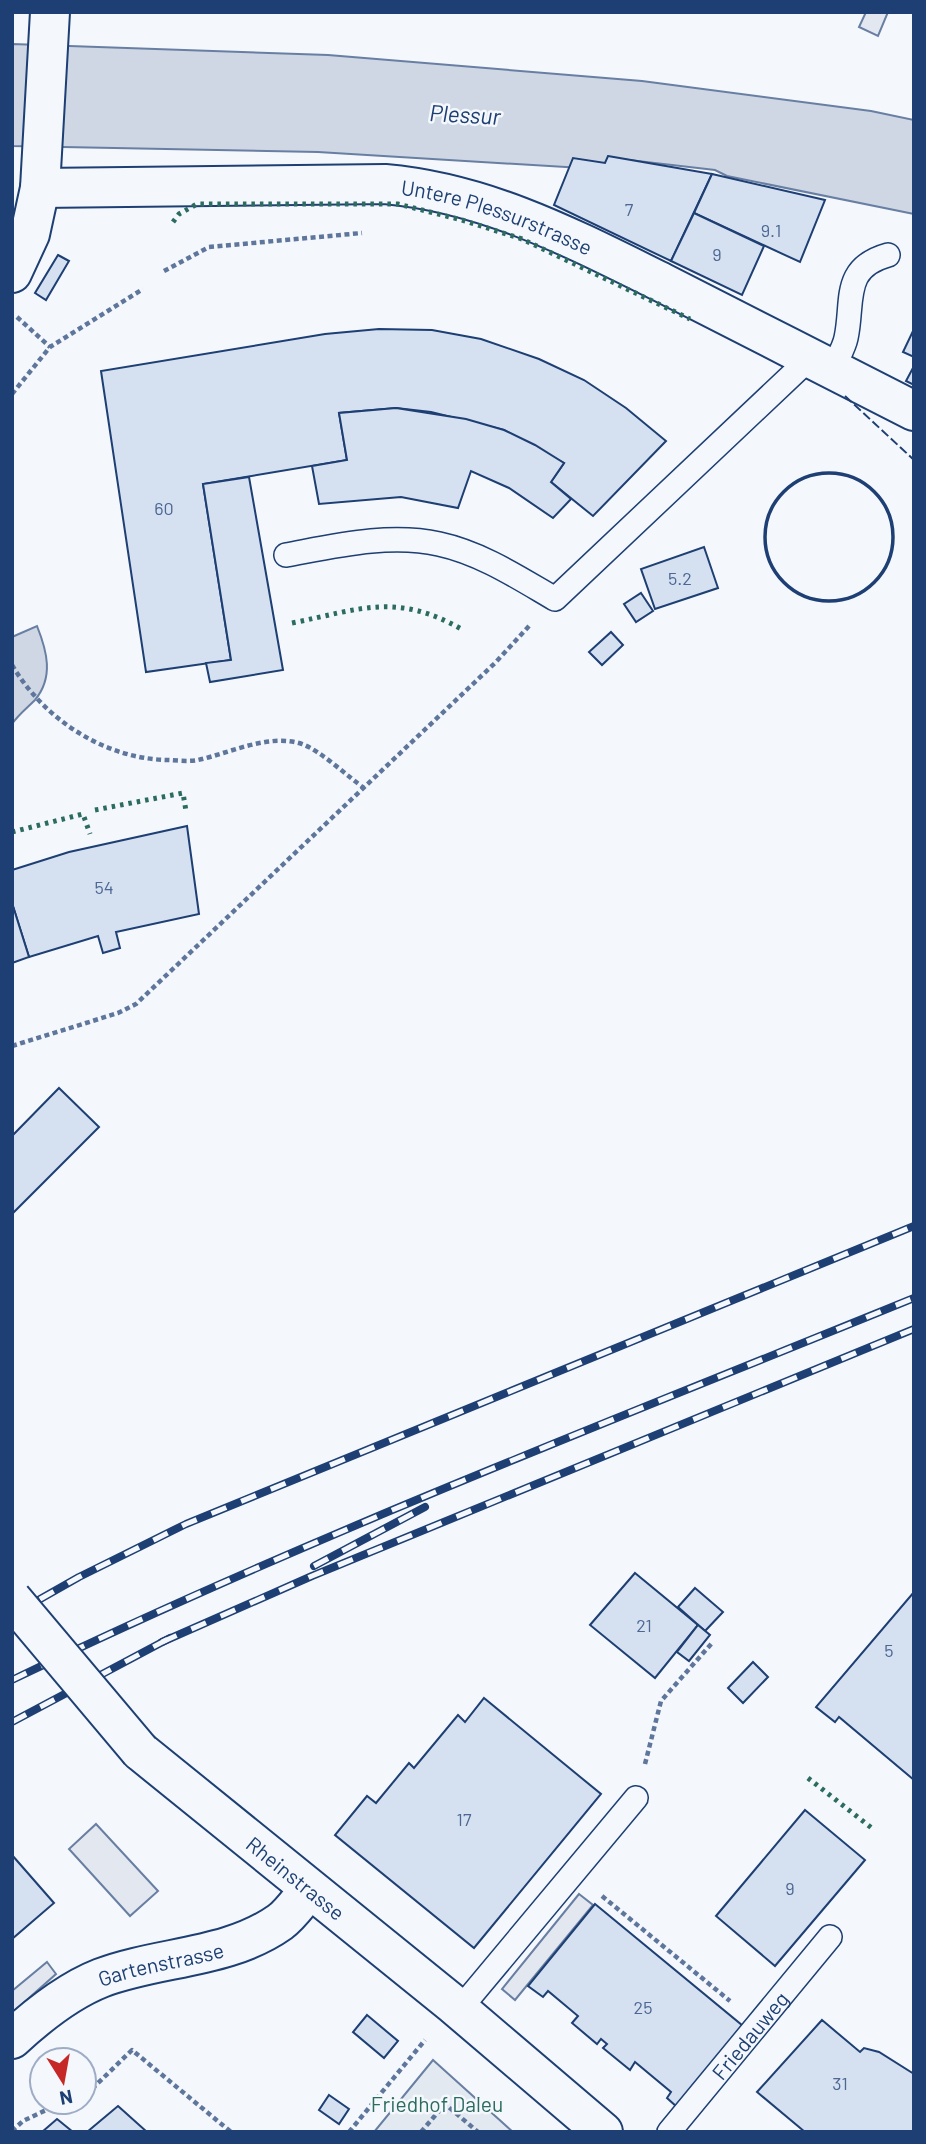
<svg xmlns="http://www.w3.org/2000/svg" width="926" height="2144" viewBox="0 0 926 2144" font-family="Barlow,sans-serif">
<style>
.green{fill:#e3e9f0;stroke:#687fa3;stroke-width:2}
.parking{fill:#e3e8f0;stroke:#687fa3;stroke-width:2}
.water{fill:#cfd7e4;stroke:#687fa3;stroke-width:2}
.building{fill:#d5e0f0;stroke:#1d3f73;stroke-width:2}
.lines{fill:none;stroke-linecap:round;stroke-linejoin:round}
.lane-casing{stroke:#1d3f73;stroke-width:26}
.street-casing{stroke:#1d3f73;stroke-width:42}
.secondary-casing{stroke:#1d3f73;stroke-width:42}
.path{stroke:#5e769c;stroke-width:4.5;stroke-dasharray:5 3.5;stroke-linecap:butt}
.lane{stroke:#f4f7fb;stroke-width:23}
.street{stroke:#f4f7fb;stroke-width:38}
.secondary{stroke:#f4f7fb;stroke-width:38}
.rail-casing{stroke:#1d3f73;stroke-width:8}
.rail{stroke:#f4f7fb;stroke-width:5;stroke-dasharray:16;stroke-linecap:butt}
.street-bridge-casing{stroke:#1d3f73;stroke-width:42;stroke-linecap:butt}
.street-bridge{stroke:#f4f7fb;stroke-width:38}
.hedge{stroke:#2c6c60;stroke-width:5;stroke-dasharray:3.5 5;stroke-linecap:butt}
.fence{stroke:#1d3f73;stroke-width:2;stroke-dasharray:9 3.5;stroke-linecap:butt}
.wall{stroke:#1d3f73;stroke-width:3.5}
.power{stroke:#c62828;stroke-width:2;stroke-dasharray:24 5 3.5 5;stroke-linecap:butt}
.labels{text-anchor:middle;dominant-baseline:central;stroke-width:5;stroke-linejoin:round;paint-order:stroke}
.number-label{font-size:18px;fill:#4b6792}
.street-label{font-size:21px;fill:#1d3f73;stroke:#f4f7fb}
.park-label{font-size:21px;fill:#2c6c60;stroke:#f4f7fb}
.water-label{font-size:23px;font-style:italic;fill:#1d3f73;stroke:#f4f7fb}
</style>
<rect width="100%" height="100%" fill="#f4f7fb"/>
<polygon class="green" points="433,2060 513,2132 374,2132"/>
<g class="parking">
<polygon points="866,12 888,12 878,36 859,27"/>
<polygon points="96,1824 158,1891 130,1916 69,1849"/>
<polygon points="579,1894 593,1905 515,2000 502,1989"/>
<polygon points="47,1962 56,1974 12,2013 12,1991"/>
</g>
<g class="water">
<polygon points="12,44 328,55 642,81 871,111 914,120 914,214 727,176 715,170 621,159 615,170 318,152 12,146"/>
<path d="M 37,626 C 47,651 54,677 35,700 C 27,708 18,715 12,724 L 12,637 Z"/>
</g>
<g class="building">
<polygon points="608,156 712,174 671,261 554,205 573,158 605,163"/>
<polygon points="712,174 825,200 800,262 694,213"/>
<polygon points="694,213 764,246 742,295 671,261"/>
<polygon points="58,255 69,261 46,300 35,293"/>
<polygon points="379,329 432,330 481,339 539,359 584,380 626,408 666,441 593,516 551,482 564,463 504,430 431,412 396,408 339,413 347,460 203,484 231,660 146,672 101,371 325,334"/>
<polygon points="914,329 914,357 903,352"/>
<polygon points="914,366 914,385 906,381"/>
<polygon points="396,408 466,419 504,430 535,445 564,463 551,482 571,499 553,518 509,488 471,471 458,508 401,497 319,504 312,466 347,460 339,413"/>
<polygon points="249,477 283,670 210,682 206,663 231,660 203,484"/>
<polygon points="704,547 718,588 655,609 641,569"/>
<polygon points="641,593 653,611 636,622 624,604"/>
<polygon points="611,632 623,645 602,665 589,652"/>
<polygon points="187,826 199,914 116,932 120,948 103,953 98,936 29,957 12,903 12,870 69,852"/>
<polygon points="12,903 29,957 12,963"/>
<polygon points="59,1088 99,1127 12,1214 12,1136"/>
<polygon points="635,1573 698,1625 655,1678 590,1625"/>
<polygon points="695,1588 723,1612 705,1631 678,1607"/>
<polygon points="914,1592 914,1780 839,1717 835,1722 816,1707"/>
<polygon points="698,1625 710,1635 689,1661 677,1652"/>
<polygon points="753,1662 768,1677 743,1703 728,1688"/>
<polygon points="484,1698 601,1794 474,1948 335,1835 367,1796 376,1803 409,1763 414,1768 458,1715 465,1722"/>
<polygon points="805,1810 865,1860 775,1966 716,1916"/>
<polygon points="12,1855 54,1903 12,1939"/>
<polygon points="595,1904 743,2026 677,2107 667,2098 671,2092 635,2062 630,2070 603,2048 607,2044 601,2039 597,2044 572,2023 578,2016 548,1991 543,1997 528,1986"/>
<polygon points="367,2015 398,2041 384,2058 353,2032"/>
<polygon points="822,2020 860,2052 864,2048 879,2052 914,2074 914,2132 805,2132 757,2092"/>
<polygon points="329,2095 349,2109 339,2124 319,2110"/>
<polygon points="118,2106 147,2132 87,2132"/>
<polygon points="57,2119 73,2132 42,2132"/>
</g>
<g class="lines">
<g class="lane-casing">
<g id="lane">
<path d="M 833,369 C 837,359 844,348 846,338 C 854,302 841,268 888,255"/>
<path d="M 286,555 C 335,546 389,533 439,544 C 481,553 519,578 555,599 L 810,358"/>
<polyline points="459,2010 636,1798"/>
<path id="s1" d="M 669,2132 L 830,1937"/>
</g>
</g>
<g class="street-casing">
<g id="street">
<path id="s2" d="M 40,188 L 385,184 C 487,193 572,238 663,283 C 747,325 830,369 914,411"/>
<path id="s3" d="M 140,1751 L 454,2005 L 603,2132"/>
<path id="s4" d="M 12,2039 C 38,2015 68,1991 101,1978 C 159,1956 228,1959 280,1922 C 291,1914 300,1900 309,1890"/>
</g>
</g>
<g class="secondary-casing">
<polyline id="secondary" points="12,273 30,234 40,188 50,12"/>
</g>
<g class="path">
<polyline points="164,271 209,247 362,233"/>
<polyline points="17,317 50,347"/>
<polyline points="12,394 50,347 143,289"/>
<path d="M 12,665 C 44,719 103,758 166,760 C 176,760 188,762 198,760 C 230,753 269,733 302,744 C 321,751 347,776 364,788"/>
<polyline points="12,1046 118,1013 136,1004 495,663 530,625"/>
<polyline points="645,1764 661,1701 712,1643"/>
<polyline points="602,1896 730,2001"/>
<polyline points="84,2092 94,2087 132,2050 231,2132"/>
<polyline points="12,2131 23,2121 63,2102"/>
<polyline points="349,2132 425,2040"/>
<polyline points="421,2132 445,2104 478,2132"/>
</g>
<use href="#lane" class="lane"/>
<use href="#street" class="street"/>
<use href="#secondary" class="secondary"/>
<g class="rail-casing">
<g id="rail">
<polyline points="314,1566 425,1507"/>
<polyline points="12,1615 79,1577 186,1524 914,1226"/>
<polyline points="162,1642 312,1576 914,1329"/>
<path d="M 12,1680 C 306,1538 612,1421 914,1298"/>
<polyline points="12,1722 170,1638"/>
</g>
</g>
<use href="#rail" class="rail"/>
<g class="street-bridge-casing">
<polyline id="street-bridge" points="12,1599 140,1751"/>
</g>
<use href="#street-bridge" class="street-bridge"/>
<g class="hedge">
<polyline points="173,222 179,214 197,204 398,204 462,220 522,239 690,319"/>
<path d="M 292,623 C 361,609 397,592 463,630"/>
<polyline points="95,810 183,793 186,811"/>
<polyline points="12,832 83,814 90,834"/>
<polyline points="808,1778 873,1829"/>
</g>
<polyline class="fence" points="845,396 914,460"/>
<circle class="wall" cx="829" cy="537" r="64"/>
<polyline class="power" points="913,1420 914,1420"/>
</g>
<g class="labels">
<g class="number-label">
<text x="629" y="209">7</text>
<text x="771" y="230">9.1</text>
<text x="717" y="254">9</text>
<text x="164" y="508">60</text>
<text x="680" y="578">5.2</text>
<text x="104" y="887">54</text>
<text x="644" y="1625">21</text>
<text x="889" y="1650">5</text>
<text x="464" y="1819">17</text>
<text x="790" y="1888">9</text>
<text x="643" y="2007">25</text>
<text x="840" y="2083">31</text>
</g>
<g class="street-label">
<text stroke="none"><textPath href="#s2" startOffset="462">Untere Plessurstrasse</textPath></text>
<text stroke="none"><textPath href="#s3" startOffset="201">Rheinstrasse</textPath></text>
<text stroke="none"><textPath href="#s4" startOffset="170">Gartenstrasse</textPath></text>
<text stroke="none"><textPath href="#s1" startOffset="126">Friedauweg</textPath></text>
</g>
<g class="park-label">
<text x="437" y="2103">Friedhof Daleu</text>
</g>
<g class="water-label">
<text transform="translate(465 114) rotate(3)">Plessur</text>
</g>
</g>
<rect width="926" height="2144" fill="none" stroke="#1d3f73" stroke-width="28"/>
<g transform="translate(63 2081) rotate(169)"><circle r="33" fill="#f4f7fb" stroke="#9eadc5" stroke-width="2"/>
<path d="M0-5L12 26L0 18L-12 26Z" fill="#c62828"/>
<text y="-10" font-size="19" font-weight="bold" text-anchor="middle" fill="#1d3f73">N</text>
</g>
</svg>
